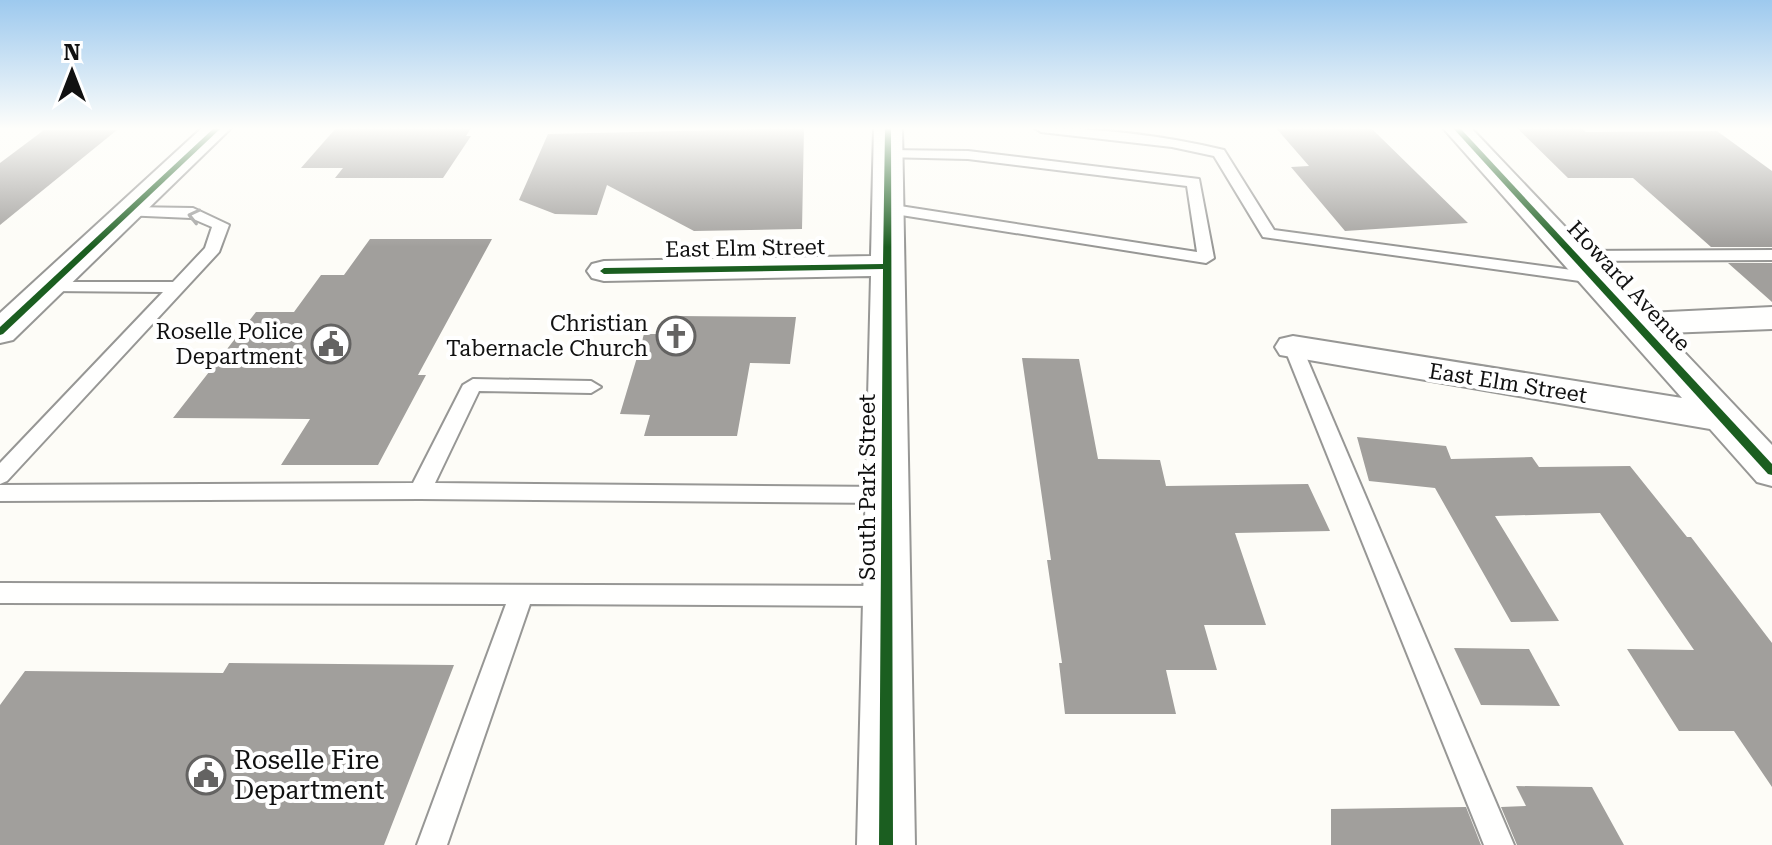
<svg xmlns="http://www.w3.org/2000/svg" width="1772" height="845" viewBox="0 0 1772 845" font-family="'Roboto Serif',serif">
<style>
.building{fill:#a19f9c}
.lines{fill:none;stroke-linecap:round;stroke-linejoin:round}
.service-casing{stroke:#979795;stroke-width:4}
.minor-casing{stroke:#979795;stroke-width:4}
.service{fill:#fffffe;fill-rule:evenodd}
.minor{fill:#fffffe;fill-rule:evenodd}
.cycleway-casing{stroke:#fff;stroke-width:5}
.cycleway{fill:#1b5e20;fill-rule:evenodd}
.oneway{stroke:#a0a09f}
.labels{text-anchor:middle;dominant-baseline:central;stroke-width:8;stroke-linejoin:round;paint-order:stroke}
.street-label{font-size:22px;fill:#111;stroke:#fff}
.poi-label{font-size:22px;fill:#111;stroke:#fff;text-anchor:end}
.near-poi-label{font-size:26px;fill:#111;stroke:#fff;text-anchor:start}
</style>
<rect width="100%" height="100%" fill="#fdfcf7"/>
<g class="building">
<polygon points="336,128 471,128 466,136 471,136 443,178 335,178 343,168 301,168"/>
<polygon points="804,128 802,229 694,231 607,185 597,215 555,214 519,200 548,134"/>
<polygon points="1276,128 1371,128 1468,223 1345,231 1291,167 1309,166"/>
<polygon points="1517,128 1582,128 1586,132 1717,131 1772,171 1772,247 1711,247 1633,178 1568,178"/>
<polygon points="44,130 117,130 0,225 0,163"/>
<polygon points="370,239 492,239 418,375 426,375 378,465 281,465 310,419 173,418 256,312 294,312 321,275 344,275"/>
<polygon points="1728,263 1772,263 1772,302"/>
<polygon points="675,316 796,317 790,364 750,363 737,436 644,436 650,415 620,414 644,334 670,334"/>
<polygon points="1022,358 1079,359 1098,459 1160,460 1166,486 1308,484 1330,531 1235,533 1266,625 1204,625 1217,670 1166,670 1176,714 1065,714 1059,663 1062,663 1047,560 1051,560"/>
<polygon points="1357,437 1446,446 1451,459 1532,457 1539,467 1630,466 1687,537 1691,537 1772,643 1772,787 1734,731 1679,731 1627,649 1694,650 1600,513 1495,516 1559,621 1511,622 1435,488 1369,481"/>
<polygon points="1454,648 1529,649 1560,706 1481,705"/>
<polygon points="229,663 454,665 384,845 0,845 0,705 25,671 223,673"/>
<polygon points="1516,786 1592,787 1624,845 1517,845 1501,807 1526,806"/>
<polygon points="1466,807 1481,845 1331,845 1331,809"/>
</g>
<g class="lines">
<g class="service-casing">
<g id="service">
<path d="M 1035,128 C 1098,128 1162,135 1224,150 L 1274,230 L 1594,273 L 1602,278 L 1594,283 L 1263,237 L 1214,156 L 1172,147 L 1041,132 Z"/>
<polygon points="888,150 968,151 1199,179 1214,258 1206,263 882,212 882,206 887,204 1197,252 1187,186 968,159 883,157 883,151"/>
<polygon points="128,207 193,208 229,225 219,252 7,481 0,484 0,463 163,292 49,291 43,290 40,286 43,282 173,282 205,248 212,227 191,218 123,215 123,209"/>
<polygon points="1772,250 1772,260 1574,261 1566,256 1574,251"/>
<polygon points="1293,341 1302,347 1514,845 1484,845 1284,347"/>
<polygon points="473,379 591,381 601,387 591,393 479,391 435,483 887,487 895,489 898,495 895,501 887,503 420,499 0,501 0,485 413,483 463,385"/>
<polygon points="0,583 887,586 895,589 899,596 895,603 887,606 530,604 447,845 417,845 506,604 0,603"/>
</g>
</g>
<g class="minor-casing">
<g id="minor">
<polygon points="202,128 231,128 13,340 0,343 0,313"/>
<polygon points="874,128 902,128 915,845 857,845 871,276 604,281 592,278 587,271 592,264 604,261 871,256"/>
<polygon points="1443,128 1471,128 1647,313 1772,307 1772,329 1666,333 1772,445 1772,486 1757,482 1710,429 1280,355 1275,347 1280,339 1293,336 1682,398"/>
</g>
</g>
<use href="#service" class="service"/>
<use href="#minor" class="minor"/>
<g class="cycleway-casing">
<g id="cycleway">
<polygon points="214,128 221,128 3,334 0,335 0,327"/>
<polygon points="885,128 891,128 893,845 879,845 883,269 604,274 600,271 604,268 883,264"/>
<polygon points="1453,128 1460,128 1772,464 1772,475 1768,474"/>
</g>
</g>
<use href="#cycleway" class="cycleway"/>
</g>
<defs><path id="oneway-chevron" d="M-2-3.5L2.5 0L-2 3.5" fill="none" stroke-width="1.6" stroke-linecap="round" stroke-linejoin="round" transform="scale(2)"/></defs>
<use class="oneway" href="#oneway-chevron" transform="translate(194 216) rotate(-167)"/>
<linearGradient id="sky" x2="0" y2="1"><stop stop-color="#9dc9ee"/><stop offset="0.52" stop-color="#fefefb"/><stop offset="1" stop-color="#fefefb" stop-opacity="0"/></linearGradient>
<rect width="1772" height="247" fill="url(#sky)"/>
<defs>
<g id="church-ring" transform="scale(2)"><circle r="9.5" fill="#fff" stroke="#646362" stroke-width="1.5"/><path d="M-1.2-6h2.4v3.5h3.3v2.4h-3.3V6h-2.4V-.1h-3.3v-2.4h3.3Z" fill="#646362"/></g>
<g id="civic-ring" transform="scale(2)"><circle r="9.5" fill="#fff" stroke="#646362" stroke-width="1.5"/><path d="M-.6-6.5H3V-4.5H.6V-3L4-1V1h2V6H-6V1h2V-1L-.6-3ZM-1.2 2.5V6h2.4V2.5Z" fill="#646362"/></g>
</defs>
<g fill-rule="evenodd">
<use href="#church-ring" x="676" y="336"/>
<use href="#civic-ring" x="331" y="344"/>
<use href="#civic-ring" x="206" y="775"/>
</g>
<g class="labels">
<g class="street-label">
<text transform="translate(745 248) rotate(-1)">East Elm Street</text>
<text transform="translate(1629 286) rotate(47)">Howard Avenue</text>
<text transform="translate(1508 383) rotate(9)">East Elm Street</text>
<text transform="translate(867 487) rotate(-90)">South Park Street</text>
</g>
<g class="poi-label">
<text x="648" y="323">Christian<tspan x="648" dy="25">Tabernacle Church</tspan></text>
<text x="303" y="331">Roselle Police<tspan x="303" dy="25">Department</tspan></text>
</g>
<g class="near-poi-label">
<text x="234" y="760">Roselle Fire<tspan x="234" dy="30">Department</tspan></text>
</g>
</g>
<g transform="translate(72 72)" stroke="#ffffff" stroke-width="6" paint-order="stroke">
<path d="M0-6L14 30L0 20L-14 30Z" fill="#111111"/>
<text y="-12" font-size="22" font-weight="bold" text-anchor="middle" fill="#111111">N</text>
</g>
</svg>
